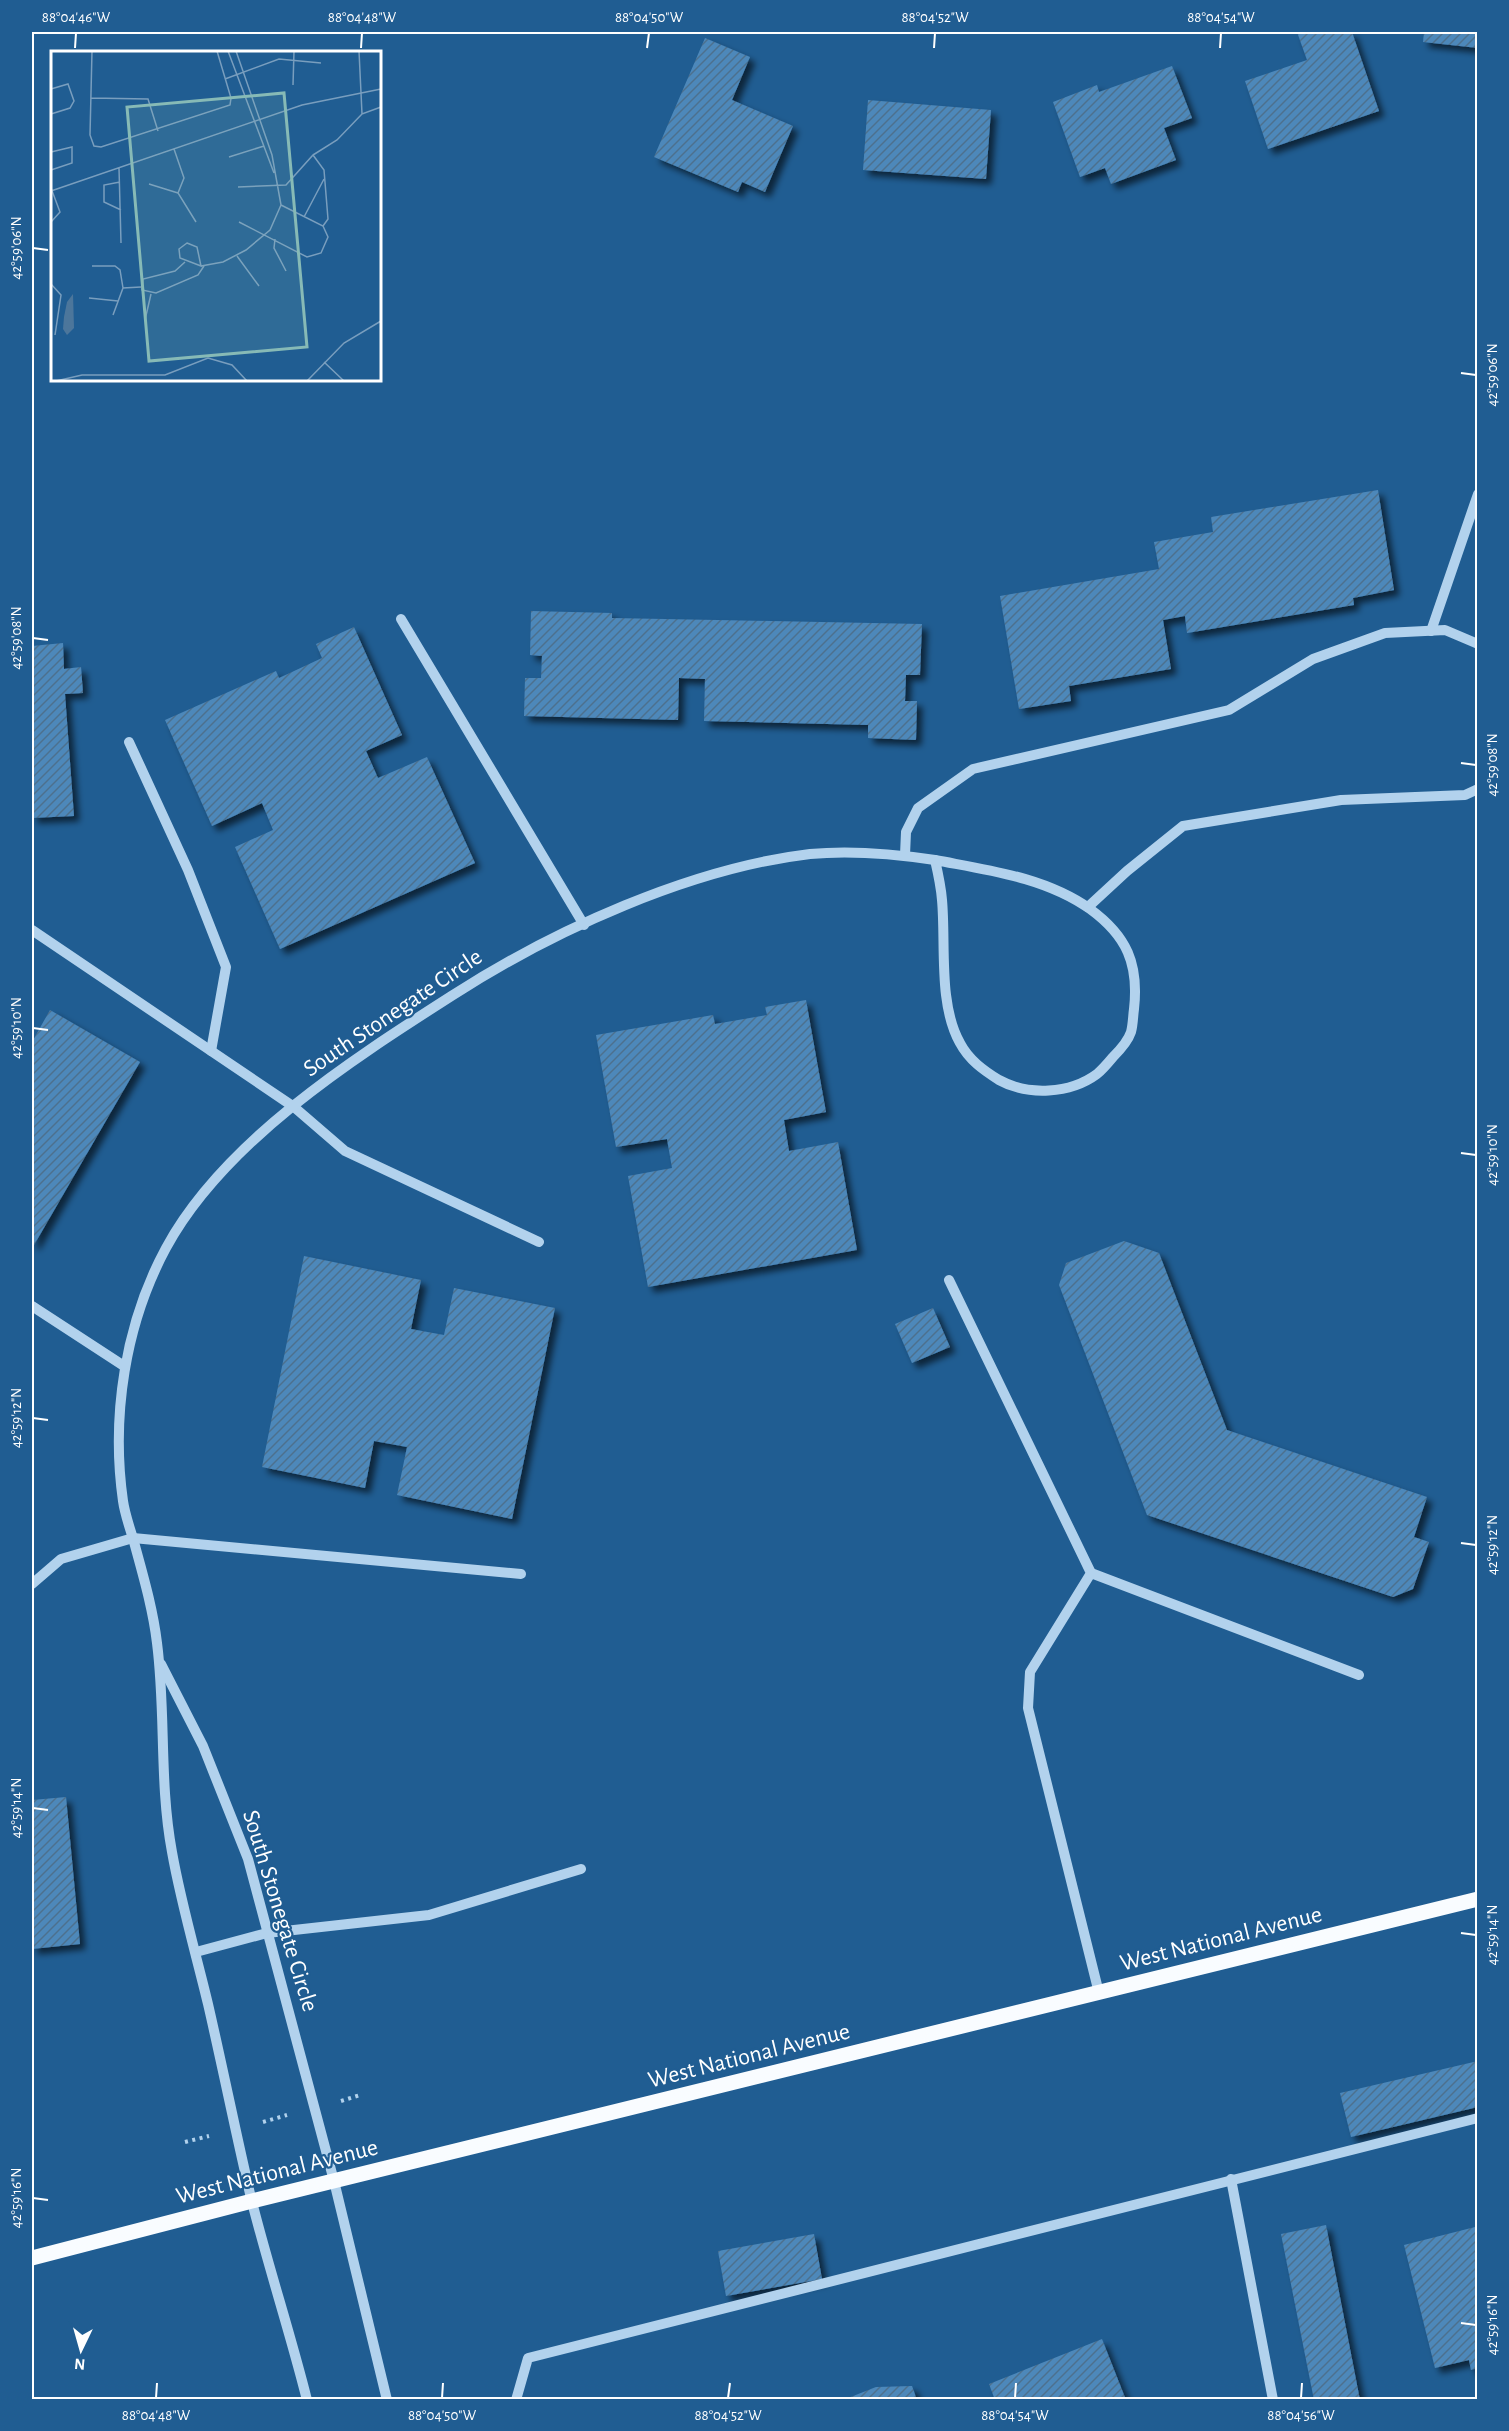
<svg xmlns="http://www.w3.org/2000/svg" width="1509" height="2431" viewBox="0 0 1509 2431" font-family="'Alegreya Sans',sans-serif">
<style>
.building{fill:url(#building-hatch);filter:url(#shadow)}
.lines{fill:none;stroke-linecap:round;stroke-linejoin:round}
.path{stroke:#b2d2ed;stroke-width:4;stroke-dasharray:3 4.5;stroke-linecap:butt}
.minor{stroke:#b2d2ed;stroke-width:10}
.major{stroke:#f9fcff;stroke-width:15}
.ticks{fill:none;stroke:#fff;stroke-width:2}
.labels{text-anchor:middle;dominant-baseline:central;stroke-width:4.5;stroke-linejoin:round;paint-order:stroke}
.street-label{font-size:24px;fill:#fff;stroke:#205d92}
.inset-road{fill:none;stroke:#799ebe;stroke-width:1.5}
.view{fill:#87bab6;fill-opacity:0.15;stroke:#87bab6;stroke-width:3}
.inset-edge{fill:none;stroke:#fff;stroke-width:3}
.neatline{fill:none;stroke:#fff;stroke-width:2}
.ticks-label{font-size:15px;text-anchor:middle;fill:#fff}
</style>
<defs>
<pattern id="building-hatch" width="6" height="6" patternUnits="userSpaceOnUse" patternTransform="scale(1.5)"><rect width="6" height="6" fill="#4d88ba"/><path d="M-1 1l2-2M0 6l6-6M5 7l2-2" fill="none" stroke="#4d708e"/></pattern>
<filter id="shadow"><feDropShadow dx="5.5" dy="5.5" stdDeviation="3" flood-color="#0009"/></filter>
</defs>
<rect width="100%" height="100%" fill="#205d92"/>
<g class="building">
<polygon points="1297,32 1352,32 1379,111 1268,149 1245,81 1307,60"/>
<polygon points="1424,32 1478,32 1478,48 1423,42"/>
<polygon points="705,38 750,57 732,100 793,126 765,192 742,182 738,192 654,157"/>
<polygon points="1172,66 1192,118 1164,128 1176,160 1111,184 1105,168 1080,177 1053,102 1097,85 1099,92"/>
<polygon points="868,100 991,110 986,179 863,170"/>
<polygon points="1378,490 1394,590 1353,598 1354,605 1187,633 1185,616 1163,620 1171,669 1069,686 1071,701 1019,709 1000,596 1159,569 1154,542 1213,532 1211,517"/>
<polygon points="531,611 612,613 612,618 922,624 920,675 906,675 905,701 917,701 916,740 868,738 868,725 704,721 705,679 679,678 678,720 524,716 525,678 541,678 542,656 530,655"/>
<polygon points="354,627 402,735 366,751 378,778 427,757 475,863 280,949 235,847 273,830 262,803 212,826 165,720 276,671 279,678 322,658 316,644"/>
<polygon points="63,643 64,669 81,667 83,693 65,694 74,816 32,818 32,646"/>
<polygon points="806,1000 826,1112 784,1120 789,1151 838,1142 857,1250 648,1287 628,1176 672,1168 667,1139 616,1147 596,1035 713,1015 715,1024 767,1015 765,1007"/>
<polygon points="50,1010 140,1062 34,1245 32,1244 32,1042"/>
<polygon points="1124,1241 1159,1253 1227,1430 1427,1497 1414,1537 1429,1542 1413,1589 1393,1597 1147,1515 1059,1285 1066,1263"/>
<polygon points="304,1256 421,1280 411,1329 444,1335 454,1288 555,1308 512,1519 397,1495 407,1447 374,1441 365,1488 262,1467"/>
<polygon points="933,1308 950,1347 912,1363 895,1324"/>
<polygon points="66,1797 80,1944 32,1949 32,1800"/>
<polygon points="1478,2061 1478,2107 1351,2137 1340,2093"/>
<polygon points="1326,2225 1360,2400 1314,2400 1281,2234"/>
<polygon points="1475,2227 1478,2235 1478,2368 1471,2370 1469,2360 1435,2368 1404,2245"/>
<polygon points="814,2234 822,2279 726,2296 718,2251"/>
<polygon points="1102,2339 1126,2400 995,2400 989,2384"/>
<polygon points="912,2386 917,2400 843,2400 876,2387"/>
</g>
<g class="lines">
<g class="path">
<polyline points="341,2101 360,2095"/>
<polyline points="263,2122 287,2115"/>
<polyline points="185,2142 209,2136"/>
</g>
<g class="minor">
<polyline points="401,619 584,925"/>
<polyline points="1431,631 1478,494"/>
<polyline points="129,742 188,870 226,967 211,1051"/>
<polyline points="905,855 906,832 918,808 973,769 1229,710 1313,659 1385,633 1445,630 1478,644"/>
<path d="M 935,860 C 987,870 1045,877 1090,909 C 1127,936 1139,964 1134,1009 C 1133,1016 1133,1025 1131,1032 C 1128,1041 1120,1050 1113,1057 C 1108,1063 1103,1069 1097,1074 C 1070,1094 1028,1096 999,1080 C 983,1070 969,1060 960,1043 C 938,1004 946,944 942,900 C 941,887 938,873 935,860 Z"/>
<polyline points="1088,907 1127,871 1183,826 1341,800 1465,795 1478,789"/>
<polyline points="32,930 294,1107 345,1151 539,1242"/>
<polyline points="949,1280 1091,1573 1030,1672 1028,1708 1099,1993"/>
<polyline points="32,1306 124,1366"/>
<polyline points="1091,1573 1359,1675"/>
<polyline points="32,1584 61,1559 133,1538 521,1574"/>
<polyline points="161,1664 203,1746 248,1859 334,2181 387,2400"/>
<polyline points="196,1952 267,1933 429,1915 581,1869"/>
<polyline points="1231,2179 1273,2400"/>
<path d="M 307,2400 C 290,2332 268,2266 251,2198 C 236,2134 223,2069 208,2004 C 196,1954 181,1903 172,1852 C 159,1782 166,1713 157,1643 C 153,1609 143,1575 134,1542 C 130,1528 125,1515 123,1501 C 111,1416 125,1324 166,1248 C 224,1141 353,1059 453,995 C 554,930 691,868 810,854 C 852,850 895,854 935,860"/>
<polyline points="516,2400 528,2358 1478,2118"/>
</g>
<polyline class="major" points="32,2258 252,2201 1478,1899"/>
</g>
<path class="ticks" d="M 75,48 L 76,33M 361,48 L 362,33M 647,48 L 649,33M 934,48 L 935,33M 1220,48 L 1221,33M 33,248 L 48,250M 1461,373 L 1476,375M 33,638 L 48,640M 1461,763 L 1476,765M 33,1028 L 48,1030M 1461,1153 L 1476,1155M 33,1418 L 48,1420M 1461,1543 L 1476,1545M 33,1808 L 48,1810M 1461,1933 L 1476,1935M 33,2198 L 48,2200M 1461,2323 L 1476,2325M 156,2398 L 157,2383M 442,2398 L 443,2383M 728,2398 L 730,2383M 1015,2398 L 1016,2383M 1301,2398 L 1302,2383"/>
<g class="labels">
<g class="street-label">
<text transform="translate(393 1013) rotate(-34)">South Stonegate Circle</text>
<text transform="translate(280 1911) rotate(73)">South Stonegate Circle</text>
<text transform="translate(1221 1939) rotate(-14)">West National Avenue</text>
<text transform="translate(749 2056) rotate(-14)">West National Avenue</text>
<text transform="translate(277 2172) rotate(-14)">West National Avenue</text>
</g>
</g>
<g transform="translate(51 51)">
<rect width="330" height="330" fill="#205d92"/>
<path d="M 22,243 L 23,277 L 16,284 L 12,278 L 13,266 L 16,251 Z" fill="#4c769b"/>
<path class="inset-road" d="M 41,0 L 39,84 L 43,95 L 50,96 L 179,54 L 180,47 L 166,0M 177,0 L 223,122M 308,0 L 311,63 L 330,56M 174,28 L 228,8 L 270,12M 242,34 L 243,0M 0,38 L 17,33 L 23,50 L 19,57 L 0,63M 40,47 L 97,48 L 107,80M 123,98 L 133,127 L 127,142 L 145,171M 0,101 L 21,96 L 21,112 L 0,119M 262,104 L 286,89 L 311,63M 178,106 L 213,95M 68,117 L 70,192M 69,131 L 53,134 L 53,151 L 70,159M 98,133 L 127,142M 187,136 L 235,134 L 262,104 L 273,119 L 277,168 L 272,175M 0,140 L 251,54 L 330,38M 253,166 L 273,128M 0,171 L 9,161 L 0,137M 188,171 L 256,206 L 270,202 L 277,186 L 272,175 L 230,154M 224,188 L 223,197 L 235,220M 136,192 L 146,196 L 150,215 L 129,207 L 128,198 ZM 186,205 L 208,235M 134,211 L 124,220 L 92,228 L 91,239 L 105,242 L 147,224 L 153,215M 41,215 L 64,215 L 69,219 L 72,237M 150,215 L 172,211 L 195,199 L 219,179 L 230,154 L 221,104 L 185,0M 0,233 L 10,244 L 4,284M 38,247 L 67,250M 62,264 L 72,237 L 90,236M 94,269 L 100,243M 273,311 L 293,330M 5,330 L 31,324 L 114,324 L 157,307 L 181,314 L 196,330M 256,330 L 293,292 L 330,270"/>
<path class="view" d="M 233,42 L 256,296 L 98,310 L 76,56 Z"/>
<rect width="330" height="330" class="inset-edge"/>
</g>
<rect width="1509" height="2431" fill="none" stroke="#205d92" stroke-width="66"/>
<g transform="translate(81 2350) rotate(185)" stroke="#205d92" stroke-width="4.5" paint-order="stroke">
<path d="M0-4.5L10 22L0 15L-10 22Z" fill="#ffffff"/>
<text y="-9" font-size="16" font-weight="bold" text-anchor="middle" fill="#ffffff">N</text>
</g>
<rect x="33" y="33" width="1443" height="2365" class="neatline"/>
<g class="ticks-label">
<text x="76" y="22">88°04'46"W</text>
<text x="362" y="22">88°04'48"W</text>
<text x="649" y="22">88°04'50"W</text>
<text x="935" y="22">88°04'52"W</text>
<text x="1221" y="22">88°04'54"W</text>
<text transform="translate(16 248) rotate(-90)" y="5">42°59'06"N</text>
<text transform="translate(1492 375) rotate(-90)" y="5">42°59'06"N</text>
<text transform="translate(16 638) rotate(-90)" y="5">42°59'08"N</text>
<text transform="translate(1492 765) rotate(-90)" y="5">42°59'08"N</text>
<text transform="translate(16 1028) rotate(-90)" y="5">42°59'10"N</text>
<text transform="translate(1492 1155) rotate(-90)" y="5">42°59'10"N</text>
<text transform="translate(16 1418) rotate(-90)" y="5">42°59'12"N</text>
<text transform="translate(1492 1545) rotate(-90)" y="5">42°59'12"N</text>
<text transform="translate(16 1808) rotate(-90)" y="5">42°59'14"N</text>
<text transform="translate(1492 1935) rotate(-90)" y="5">42°59'14"N</text>
<text transform="translate(16 2198) rotate(-90)" y="5">42°59'16"N</text>
<text transform="translate(1492 2325) rotate(-90)" y="5">42°59'16"N</text>
<text x="156" y="2420">88°04'48"W</text>
<text x="442" y="2420">88°04'50"W</text>
<text x="728" y="2420">88°04'52"W</text>
<text x="1015" y="2420">88°04'54"W</text>
<text x="1301" y="2420">88°04'56"W</text>
</g>
</svg>
